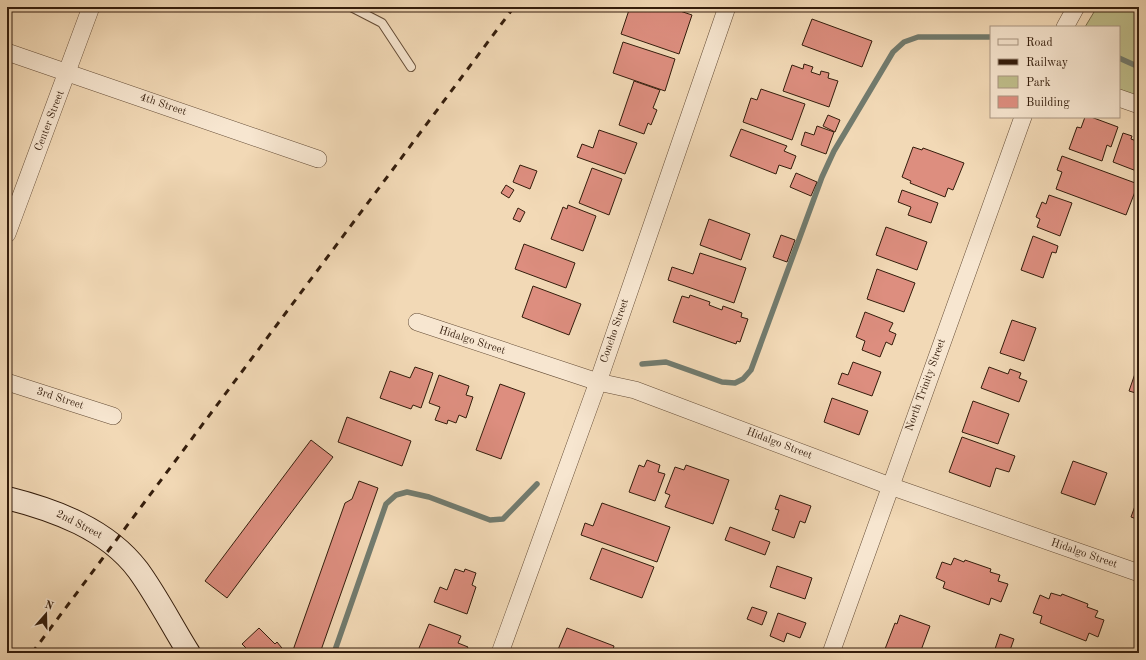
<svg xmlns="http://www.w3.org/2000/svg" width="1146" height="660" viewBox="0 0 1146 660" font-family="'Old Standard TT',serif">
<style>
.green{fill:#bfbe8b;stroke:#7a6e4c}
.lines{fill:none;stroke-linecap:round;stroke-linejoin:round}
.stream{stroke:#727b6e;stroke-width:5.5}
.building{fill:#dd8e7f;stroke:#341d0c}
.lane-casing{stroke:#644c36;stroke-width:10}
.street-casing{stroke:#644c36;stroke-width:18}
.secondary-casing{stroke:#341d0c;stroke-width:24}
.lane{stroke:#f7e6d0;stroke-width:8}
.street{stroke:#f7e6d0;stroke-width:17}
.secondary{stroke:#f7e6d0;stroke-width:22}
.rail{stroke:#341d0c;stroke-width:3;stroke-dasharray:7 7;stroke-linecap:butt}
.labels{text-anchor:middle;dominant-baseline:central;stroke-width:3;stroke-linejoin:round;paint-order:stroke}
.street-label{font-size:11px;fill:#341d0c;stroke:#f7e6d0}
</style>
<rect width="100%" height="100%" fill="#f2d9b6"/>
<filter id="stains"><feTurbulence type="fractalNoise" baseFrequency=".005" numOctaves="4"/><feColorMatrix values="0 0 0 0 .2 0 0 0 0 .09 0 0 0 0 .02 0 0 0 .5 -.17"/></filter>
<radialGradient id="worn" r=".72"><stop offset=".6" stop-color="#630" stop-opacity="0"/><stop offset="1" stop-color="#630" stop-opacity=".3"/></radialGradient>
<polygon class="green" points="1097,7 1139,7 1139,97 1119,90 1119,27 1085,27"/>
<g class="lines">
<g class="stream">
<polyline points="1119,58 1139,67"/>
<polyline points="642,364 666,362 722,382 735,383 743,379 751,370 822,177 834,151 893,52 904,42 918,37 991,37"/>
<polyline points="334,653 386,504 396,495 407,492 429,497 490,520 503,519 537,484"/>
</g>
</g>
<g class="building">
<polygon points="630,7 668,7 692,15 679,54 621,34"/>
<polygon points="812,19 872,41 862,67 802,45"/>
<polygon points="623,42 675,59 665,91 613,73"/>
<polygon points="804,64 813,67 811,72 820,75 821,71 829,73 828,78 838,81 829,107 783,91 792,65 803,69"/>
<polygon points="634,81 660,90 653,108 657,110 651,125 648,123 644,134 619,125"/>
<polygon points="761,89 805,104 792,140 743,122 751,98 757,100"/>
<polygon points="828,115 840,120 835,132 823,126"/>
<polygon points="1085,117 1091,117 1118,127 1111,147 1107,145 1102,161 1069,149 1077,127 1081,128"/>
<polygon points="817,126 834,132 826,154 801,145 805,132 814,135"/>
<polygon points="741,129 787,146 784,151 796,156 791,169 779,165 776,174 730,156"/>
<polygon points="599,130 637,143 625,174 577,157 582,144 593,148"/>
<polygon points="1123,133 1132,136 1131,139 1139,142 1139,172 1113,162"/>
<polygon points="913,147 922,150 923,148 964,163 953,190 948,188 945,197 910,183 911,181 902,177"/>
<polygon points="1062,156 1138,184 1126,215 1056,189 1062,172 1057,170"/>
<polygon points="520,165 537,171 530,189 513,182"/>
<polygon points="592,168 622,179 609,215 579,203"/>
<polygon points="796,173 817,182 811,196 790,187"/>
<polygon points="506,185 514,190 509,198 501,193"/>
<polygon points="902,190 938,203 931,223 908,215 911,207 898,202"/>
<polygon points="1049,195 1072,203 1060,236 1037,227 1040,219 1036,217 1042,202 1046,204"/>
<polygon points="568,205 596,216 583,251 551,239 563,207 567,209"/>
<polygon points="518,208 525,212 520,222 513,219"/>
<polygon points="709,219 750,234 741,260 700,245"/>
<polygon points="886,227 927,242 917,270 876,255"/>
<polygon points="781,235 795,240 787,262 773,257"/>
<polygon points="1033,236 1058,246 1056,253 1052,252 1043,278 1021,270"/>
<polygon points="524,244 575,263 566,288 515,269"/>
<polygon points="700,253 746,268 734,303 668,280 672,267 693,274"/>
<polygon points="877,269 915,283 904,312 867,299"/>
<polygon points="533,286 581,304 569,335 522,317"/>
<polygon points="690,295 710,302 709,305 722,310 723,306 742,313 741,317 748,319 740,342 737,341 736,344 673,322 682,296 689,298"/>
<polygon points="865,312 893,323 889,331 896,334 892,345 886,342 880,357 862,350 865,341 856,337"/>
<polygon points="1012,320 1036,328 1024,361 1000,353"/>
<polygon points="853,362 881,372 872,396 838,384 842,373 848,375"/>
<polygon points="1138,365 1139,365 1139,394 1129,391"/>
<polygon points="415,367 433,373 421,408 413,405 411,409 380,398 390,371 410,378"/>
<polygon points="989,367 1008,374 1010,369 1021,373 1019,378 1027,381 1019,402 981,388"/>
<polygon points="439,375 469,386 466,395 473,397 466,418 459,415 456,423 448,420 447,424 435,420 440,407 429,403"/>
<polygon points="500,384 525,393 501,459 476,450"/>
<polygon points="832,398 868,411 859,435 824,422"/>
<polygon points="973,401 1009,414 998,444 962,432"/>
<polygon points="347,417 411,441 402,466 338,442"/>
<polygon points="962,437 1015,456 1009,472 996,468 990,487 949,472"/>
<polygon points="311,440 333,457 227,598 205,581"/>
<polygon points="647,460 660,465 658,472 665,474 655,501 629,492 639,465 644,467"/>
<polygon points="1073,461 1107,473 1095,505 1061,493"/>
<polygon points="686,465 729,480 713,524 665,507 670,495 665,493 675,467 684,470"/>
<polygon points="359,481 378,488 320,653 292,653 345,503 352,499"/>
<polygon points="780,495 811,506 805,523 800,521 794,538 772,530 779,510 775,509"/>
<polygon points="1139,495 1139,520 1131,517"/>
<polygon points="602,503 670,527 657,562 581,535 585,523 593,526"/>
<polygon points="730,527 770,542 765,555 725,540"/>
<polygon points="602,548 654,567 642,598 590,579"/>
<polygon points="954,558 964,562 965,560 991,569 990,572 1000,575 998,581 1008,584 1001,602 991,598 989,605 943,588 945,582 936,578 942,562 951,565"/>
<polygon points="777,566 812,578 805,599 770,587"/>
<polygon points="455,569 464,572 465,569 476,573 472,585 476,587 467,614 434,602 440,587 447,590"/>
<polygon points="1051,593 1061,596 1062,594 1088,604 1087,607 1098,611 1095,617 1104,620 1098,637 1089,633 1086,641 1040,623 1042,616 1033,613 1040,595 1049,599"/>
<polygon points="752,607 767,612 762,625 747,619"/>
<polygon points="778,613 806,623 800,638 787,633 784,642 770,636"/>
<polygon points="900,615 930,626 920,653 886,653 887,650 885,649 895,623 897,624"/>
<polygon points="429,624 461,636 458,643 468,647 465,653 425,653 426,651 419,648"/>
<polygon points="259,628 275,644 277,642 286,653 251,653 242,644"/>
<polygon points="567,628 614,646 612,653 557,652"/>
<polygon points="1000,634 1014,639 1009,653 995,649"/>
</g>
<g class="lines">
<g class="lane-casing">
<polyline id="lane" points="351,7 382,23 411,67"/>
</g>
<g class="street-casing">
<g id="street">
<polyline points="1065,27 1076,7"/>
<polyline points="7,52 318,159"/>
<polyline points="1119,98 1139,105"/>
<polyline points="7,234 91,7"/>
<polyline points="417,322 598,382 635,390 890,486 1139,573"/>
<polyline points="7,382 113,416"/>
<polyline points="500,653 598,382 727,7"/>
<polyline points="831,653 1023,117"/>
</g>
</g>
<g class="secondary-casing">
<path id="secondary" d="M 7,498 C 55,510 107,529 138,570 C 157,596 172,626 189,653"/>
</g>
<use href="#lane" class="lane"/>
<use href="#street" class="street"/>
<use href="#secondary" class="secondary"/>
<polyline class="rail" points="32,653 514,7"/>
</g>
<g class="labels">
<g class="street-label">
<text transform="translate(163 105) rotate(19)">4th Street</text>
<text transform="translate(50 121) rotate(-69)">Center Street</text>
<text transform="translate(615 331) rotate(-71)">Concho Street</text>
<text transform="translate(472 341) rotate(18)">Hidalgo Street</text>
<text transform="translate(926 385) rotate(-70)">North Trinity Street</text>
<text transform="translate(60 399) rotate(18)">3rd Street</text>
<text transform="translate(779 444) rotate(21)">Hidalgo Street</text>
<text transform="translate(79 525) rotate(27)">2nd Street</text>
<text transform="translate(1084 554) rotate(19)">Hidalgo Street</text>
</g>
</g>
<rect width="1146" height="660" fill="none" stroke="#f2d9b6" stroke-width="24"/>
<rect x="8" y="8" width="1130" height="644" fill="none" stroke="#341d0c" stroke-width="2"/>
<rect x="12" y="12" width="1122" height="636" fill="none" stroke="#341d0c"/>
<rect x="990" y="26" width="130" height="92" fill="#f7e6d0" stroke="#a99682"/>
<rect x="998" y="39" width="20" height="6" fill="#f7e6d0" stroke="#a99682"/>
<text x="1026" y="46" font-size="12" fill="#341d0c">Road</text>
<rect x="998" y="59" width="20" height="6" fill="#341d0c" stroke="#a99682"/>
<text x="1026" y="66" font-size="12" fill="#341d0c">Railway</text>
<rect x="998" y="76" width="20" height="12" fill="#bfbe8b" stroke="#a99682"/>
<text x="1026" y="86" font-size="12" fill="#341d0c">Park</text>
<rect x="998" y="96" width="20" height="12" fill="#dd8e7f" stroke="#a99682"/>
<text x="1026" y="106" font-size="12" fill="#341d0c">Building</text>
<g transform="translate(46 614) rotate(20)" stroke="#f7e6d0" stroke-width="3" paint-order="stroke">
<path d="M0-3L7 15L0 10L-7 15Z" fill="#341d0c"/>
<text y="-6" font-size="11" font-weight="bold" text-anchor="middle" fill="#341d0c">N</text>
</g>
<rect width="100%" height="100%" filter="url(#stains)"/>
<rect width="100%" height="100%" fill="url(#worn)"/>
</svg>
